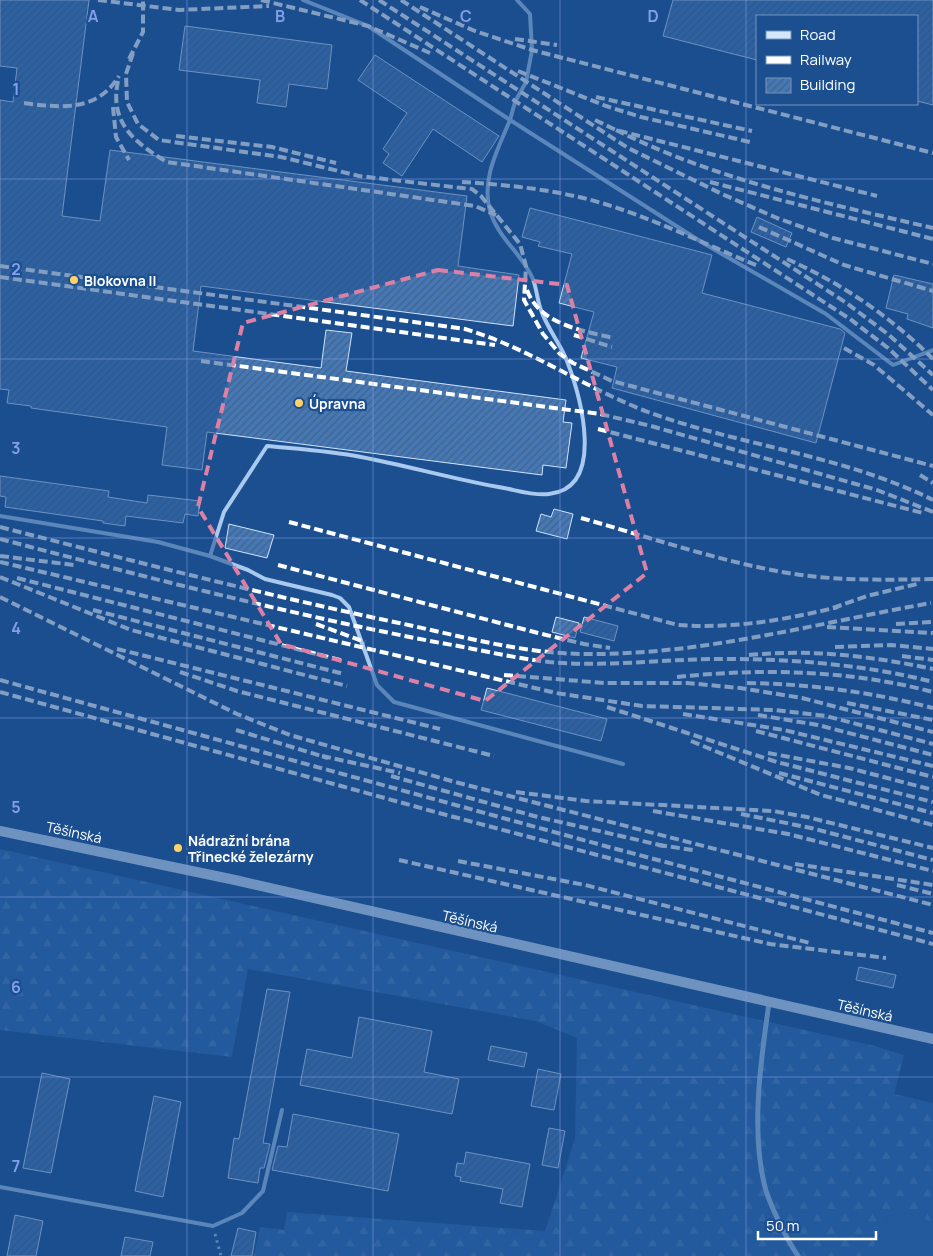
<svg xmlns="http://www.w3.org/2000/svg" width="933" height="1256" viewBox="0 0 933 1256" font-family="Manrope,sans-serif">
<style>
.grass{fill:#2e69ad}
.forest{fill:url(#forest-firs)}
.building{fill:url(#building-hatch);stroke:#cfe3fa}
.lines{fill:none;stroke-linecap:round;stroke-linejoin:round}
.path{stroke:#a9c9ee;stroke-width:3;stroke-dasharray:2.5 4;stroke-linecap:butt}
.lane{stroke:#a9c9ee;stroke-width:4}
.street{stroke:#a9c9ee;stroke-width:5}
.secondary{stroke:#d6e6fa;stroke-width:10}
.rail{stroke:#fff;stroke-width:4;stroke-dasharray:9 4;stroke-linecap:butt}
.marked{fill:none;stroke:#dd80a5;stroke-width:4;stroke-dasharray:10 6;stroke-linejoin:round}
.grid{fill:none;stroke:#839eea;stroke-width:1;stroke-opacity:0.55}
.poi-dot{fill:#ffd166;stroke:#1b4f8f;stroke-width:2}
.labels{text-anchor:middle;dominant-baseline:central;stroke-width:4.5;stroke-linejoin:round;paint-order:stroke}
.poi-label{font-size:14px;font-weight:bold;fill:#fff;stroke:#1b4f8f;text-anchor:start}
.street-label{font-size:14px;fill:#fff;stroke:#1b4f8f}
.grid-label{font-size:16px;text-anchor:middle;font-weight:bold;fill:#839eea;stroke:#1b4f8f;stroke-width:4.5;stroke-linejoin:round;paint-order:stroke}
</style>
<defs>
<pattern id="forest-firs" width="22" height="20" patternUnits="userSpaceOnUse" patternTransform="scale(1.25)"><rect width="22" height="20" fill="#2e69ad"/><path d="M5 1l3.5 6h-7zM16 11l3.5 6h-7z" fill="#4d80b9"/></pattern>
<pattern id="building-hatch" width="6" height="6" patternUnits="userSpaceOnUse" patternTransform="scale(1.25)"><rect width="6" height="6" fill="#4478b7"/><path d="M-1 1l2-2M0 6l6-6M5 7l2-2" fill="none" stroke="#486282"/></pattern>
</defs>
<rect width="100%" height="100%" fill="#1b4f8f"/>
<polygon class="grass" points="892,1208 933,1222 933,1256 869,1256"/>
<polygon class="forest" points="0,849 875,1046 904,1055 894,1094 933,1103 933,1222 892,1208 869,1256 254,1256 260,1227 284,1230 287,1212 545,1231 575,1139 577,1038 536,1021 248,969 232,1057 0,1030"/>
<g class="building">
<polygon points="0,0 89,0 62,216 100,221 110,150 467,196 458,266 519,275 513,326 201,286 193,351 321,368 326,330 352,333 346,371 566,400 563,422 572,423 566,468 543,465 542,475 207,432 202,470 162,465 167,427 31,408 31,406 7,403 9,390 0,389 0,100 13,102 17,68 0,66"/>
<polygon points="673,0 933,0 933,105 917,101 917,16 757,16 757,60 663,36"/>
<polygon points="185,26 332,45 327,89 289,84 286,107 257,103 260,80 179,70"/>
<polygon points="375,55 499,136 482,162 433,129 402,176 383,163 389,154 383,149 407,113 358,80"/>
<polygon points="530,208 712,255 702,293 840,329 845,333 816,443 612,388 617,367 581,358 594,312 559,303 572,254 538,246 540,242 522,237"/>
<polygon points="757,217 792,233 786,247 751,232"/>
<polygon points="894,275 933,284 933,328 907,319 908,314 886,308"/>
<polygon points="0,476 109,491 108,497 147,503 148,495 200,501 198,516 185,514 183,523 126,516 125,526 103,523 103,521 5,507 6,497 0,496"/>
<polygon points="554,509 573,514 567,539 536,531 541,514 551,517"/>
<polygon points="229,524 274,535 267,558 225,548"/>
<polygon points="556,617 579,623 575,638 552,632"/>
<polygon points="584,617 618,626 614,641 580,632"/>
<polygon points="487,688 607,719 601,741 481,710"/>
<polygon points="859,967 896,975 893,988 856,980"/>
<polygon points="267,989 290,992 263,1143 270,1144 264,1168 260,1168 258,1183 228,1178 234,1138 239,1139"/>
<polygon points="359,1017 432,1031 424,1072 459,1079 452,1114 300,1085 307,1049 352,1058"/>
<polygon points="491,1046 527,1053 524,1067 488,1060"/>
<polygon points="538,1069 561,1074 554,1110 531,1106"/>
<polygon points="42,1073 70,1079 51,1173 23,1168"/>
<polygon points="154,1096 181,1102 163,1197 135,1191"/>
<polygon points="293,1114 399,1134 388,1191 272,1170 278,1146 287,1147"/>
<polygon points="549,1128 565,1131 558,1168 542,1165"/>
<polygon points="466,1152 530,1164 522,1207 500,1203 503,1189 460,1181 461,1177 455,1176 457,1163 464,1164"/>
<polygon points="15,1215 43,1221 36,1256 7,1256"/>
<polygon points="238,1228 256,1232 252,1256 231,1256"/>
<polygon points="125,1237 153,1242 150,1256 121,1256"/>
</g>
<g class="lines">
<polyline class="path" points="215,1234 221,1256"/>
<g class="lane">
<polyline points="303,0 368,26 510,120 515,102 526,82 532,50 530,14 517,0"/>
<polyline points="0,516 158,542 210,556 248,570 265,579 332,595 340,598 349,607 377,685 394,702 623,764"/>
<path d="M 210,556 L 224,512 L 267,446 C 298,449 330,451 361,457 C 409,466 456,480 504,488 C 519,491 535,496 549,494 C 607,488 580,395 567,361 C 560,343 547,328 541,310 C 537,300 537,288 532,277 C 521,253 498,238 490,211 C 481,179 498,149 510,120 L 703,243 L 826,314 L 893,365 L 933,350"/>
<polyline points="0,1187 213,1226 242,1213 263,1191 282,1110"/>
</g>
<path class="street" d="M 769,1003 C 761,1059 751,1127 764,1183 C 768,1202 787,1240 798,1256"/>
<polyline class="secondary" points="0,831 235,880 933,1039"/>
<g class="rail">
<polyline points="98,0 179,10 269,6"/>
<polyline points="261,0 368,26 430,53"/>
<polyline points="360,0 850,319 888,348 933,390"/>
<polyline points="379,0 845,302 889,335 933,375"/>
<polyline points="401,0 628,148 722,194 777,218 833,238 933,264"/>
<polyline points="420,7 475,31 532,50 933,153"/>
<polyline points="515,39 557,45"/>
<polyline points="133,53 126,74 127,102 138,124 159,140 281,157 359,176 462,188 472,189 481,196 520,244 526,266 524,300 543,334 560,354 573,363 612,381 933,466"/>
<polyline points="129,59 143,32 143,0"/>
<polyline points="518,71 606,106 641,117 750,142"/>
<path d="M 118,81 C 109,123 135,143 167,162 L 475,206 L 496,215"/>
<polyline points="596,97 752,131"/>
<path d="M 24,103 C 61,108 97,112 119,76"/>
<polyline points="113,107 116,137 129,160"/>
<polyline points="595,120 616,130 877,196"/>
<path d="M 616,130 C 716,180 826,203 933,228"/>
<polyline points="176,136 272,147 336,163"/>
<path d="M 462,182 C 510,185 559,190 605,204 C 657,220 707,245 758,266"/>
<polyline points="710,182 933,239"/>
<polyline points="759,227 844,265 933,291"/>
<path d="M 787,259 C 841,283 891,317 933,359"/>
<path d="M 0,266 L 465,329 C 529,348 585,388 648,412 C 741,446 843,455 933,500"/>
<polyline points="0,277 495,345"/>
<path d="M 527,290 C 539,324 583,331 614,338"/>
<polyline points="574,335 612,347"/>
<polyline points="844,348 874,365 933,415"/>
<polyline points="201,361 600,414 651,426 877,490 933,512"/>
<polyline points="598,429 923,513"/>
<polyline points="920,475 933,483"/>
<path d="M 581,518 C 649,537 718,561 788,573 C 836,581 884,580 933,579"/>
<path d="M 289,522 L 678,625 C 733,629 785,620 838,607"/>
<path d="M 0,527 C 133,561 265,595 399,623 C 461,636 523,654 587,654 C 703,655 817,623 931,603"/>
<path d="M 0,539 C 146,577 292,615 441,643 C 477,649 512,658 549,662 C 603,667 656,660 711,659 C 782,658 864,664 933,682"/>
<polyline points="0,556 74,565"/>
<polyline points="0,562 556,693 642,706 775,710 826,716 933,744"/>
<polyline points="278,565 538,633 584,644 610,648"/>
<polyline points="0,577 131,630 347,686"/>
<polyline points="17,578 344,661"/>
<polyline points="0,597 237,714 290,735 455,782 933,905"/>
<polyline points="833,608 867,596 917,584"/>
<polyline points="93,610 344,674"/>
<polyline points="316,624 365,642"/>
<polyline points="896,624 933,622"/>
<polyline points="827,627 933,633"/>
<polyline points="835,647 891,645 933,649"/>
<polyline points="117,649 440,729"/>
<path d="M 749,655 C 812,649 871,656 933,669"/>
<polyline points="902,656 933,660"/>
<polyline points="180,672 237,691 494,756"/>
<polyline points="504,675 605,683 687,683 740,688 802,698 933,732"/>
<path d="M 677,677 C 762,668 850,670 933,692"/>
<polyline points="0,680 605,846 933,933"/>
<path d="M 747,683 C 811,684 871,692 933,708"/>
<polyline points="0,692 439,813 933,944"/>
<polyline points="847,703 933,720"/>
<polyline points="607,707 777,762 933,802"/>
<polyline points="683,714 784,730 933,766"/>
<polyline points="758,715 818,725 933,755"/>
<polyline points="236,730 328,758"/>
<polyline points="756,731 933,777"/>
<polyline points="691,741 821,795 933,825"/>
<polyline points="768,753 849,768 933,790"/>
<polyline points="322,756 400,773"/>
<polyline points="779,773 933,813"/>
<polyline points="391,776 534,816 664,846"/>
<polyline points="516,792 586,801 773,811 807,817 933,848"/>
<polyline points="653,811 788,834 933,871"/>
<polyline points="741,814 811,828 933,860"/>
<polyline points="658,845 693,850"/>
<polyline points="399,860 770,944 886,958"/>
<polyline points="458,861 585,885 810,943"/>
<polyline points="795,864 933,885"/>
<polyline points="897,885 933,894"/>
</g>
</g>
<path d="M0 0H933V1256H0ZM 438,270 L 567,285 L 647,573 L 485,701 L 281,644 L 198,507 L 243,323 Z" fill="#1b4f8f" fill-opacity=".55" fill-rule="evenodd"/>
<path class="marked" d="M 438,270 L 567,285 L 647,573 L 485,701 L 281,644 L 198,507 L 243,323 Z"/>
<path class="grid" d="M 187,0 L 187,1256M 373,0 L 373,1256M 560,0 L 560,1256M 746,0 L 746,1256M 0,179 L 933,179M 0,359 L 933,359M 0,538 L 933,538M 0,718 L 933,718M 0,897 L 933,897M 0,1077 L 933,1077"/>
<g class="poi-dot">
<circle cx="74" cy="280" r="5"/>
<circle cx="299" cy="403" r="5"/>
<circle cx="178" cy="848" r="5"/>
</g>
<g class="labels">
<g class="poi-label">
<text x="84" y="280">Blokovna II</text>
<text x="309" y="403">Úpravna</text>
<text x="188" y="840">Nádražní brána<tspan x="188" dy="16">Třinecké železárny</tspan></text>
</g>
<g class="street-label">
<text transform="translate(74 832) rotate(12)">Těšínská</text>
<text transform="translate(470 921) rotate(13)">Těšínská</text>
<text transform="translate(865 1010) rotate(13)">Těšínská</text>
</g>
</g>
<g class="grid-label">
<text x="93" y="22">A</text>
<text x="280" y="22">B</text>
<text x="466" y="22">C</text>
<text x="653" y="22">D</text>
<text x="16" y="95">1</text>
<text x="16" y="275">2</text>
<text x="16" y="454">3</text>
<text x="16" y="634">4</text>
<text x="16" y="813">5</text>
<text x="16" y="993">6</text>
<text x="16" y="1172">7</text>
</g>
<rect x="756" y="15" width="162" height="90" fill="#1b4f8f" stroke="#7695bc"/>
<rect x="766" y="31" width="25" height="8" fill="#d6e6fa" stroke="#7695bc"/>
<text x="800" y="40" font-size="15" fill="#ffffff">Road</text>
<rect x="766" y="56" width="25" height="8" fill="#ffffff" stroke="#7695bc"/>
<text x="800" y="65" font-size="15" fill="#ffffff">Railway</text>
<rect x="766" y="78" width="25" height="15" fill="url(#building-hatch)" stroke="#7695bc"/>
<text x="800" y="90" font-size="15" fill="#ffffff">Building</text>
<path d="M758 1231v8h118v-8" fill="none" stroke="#ffffff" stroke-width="2.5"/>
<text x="766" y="1231" font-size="15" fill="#ffffff" stroke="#1b4f8f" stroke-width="4" paint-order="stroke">50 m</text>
</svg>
